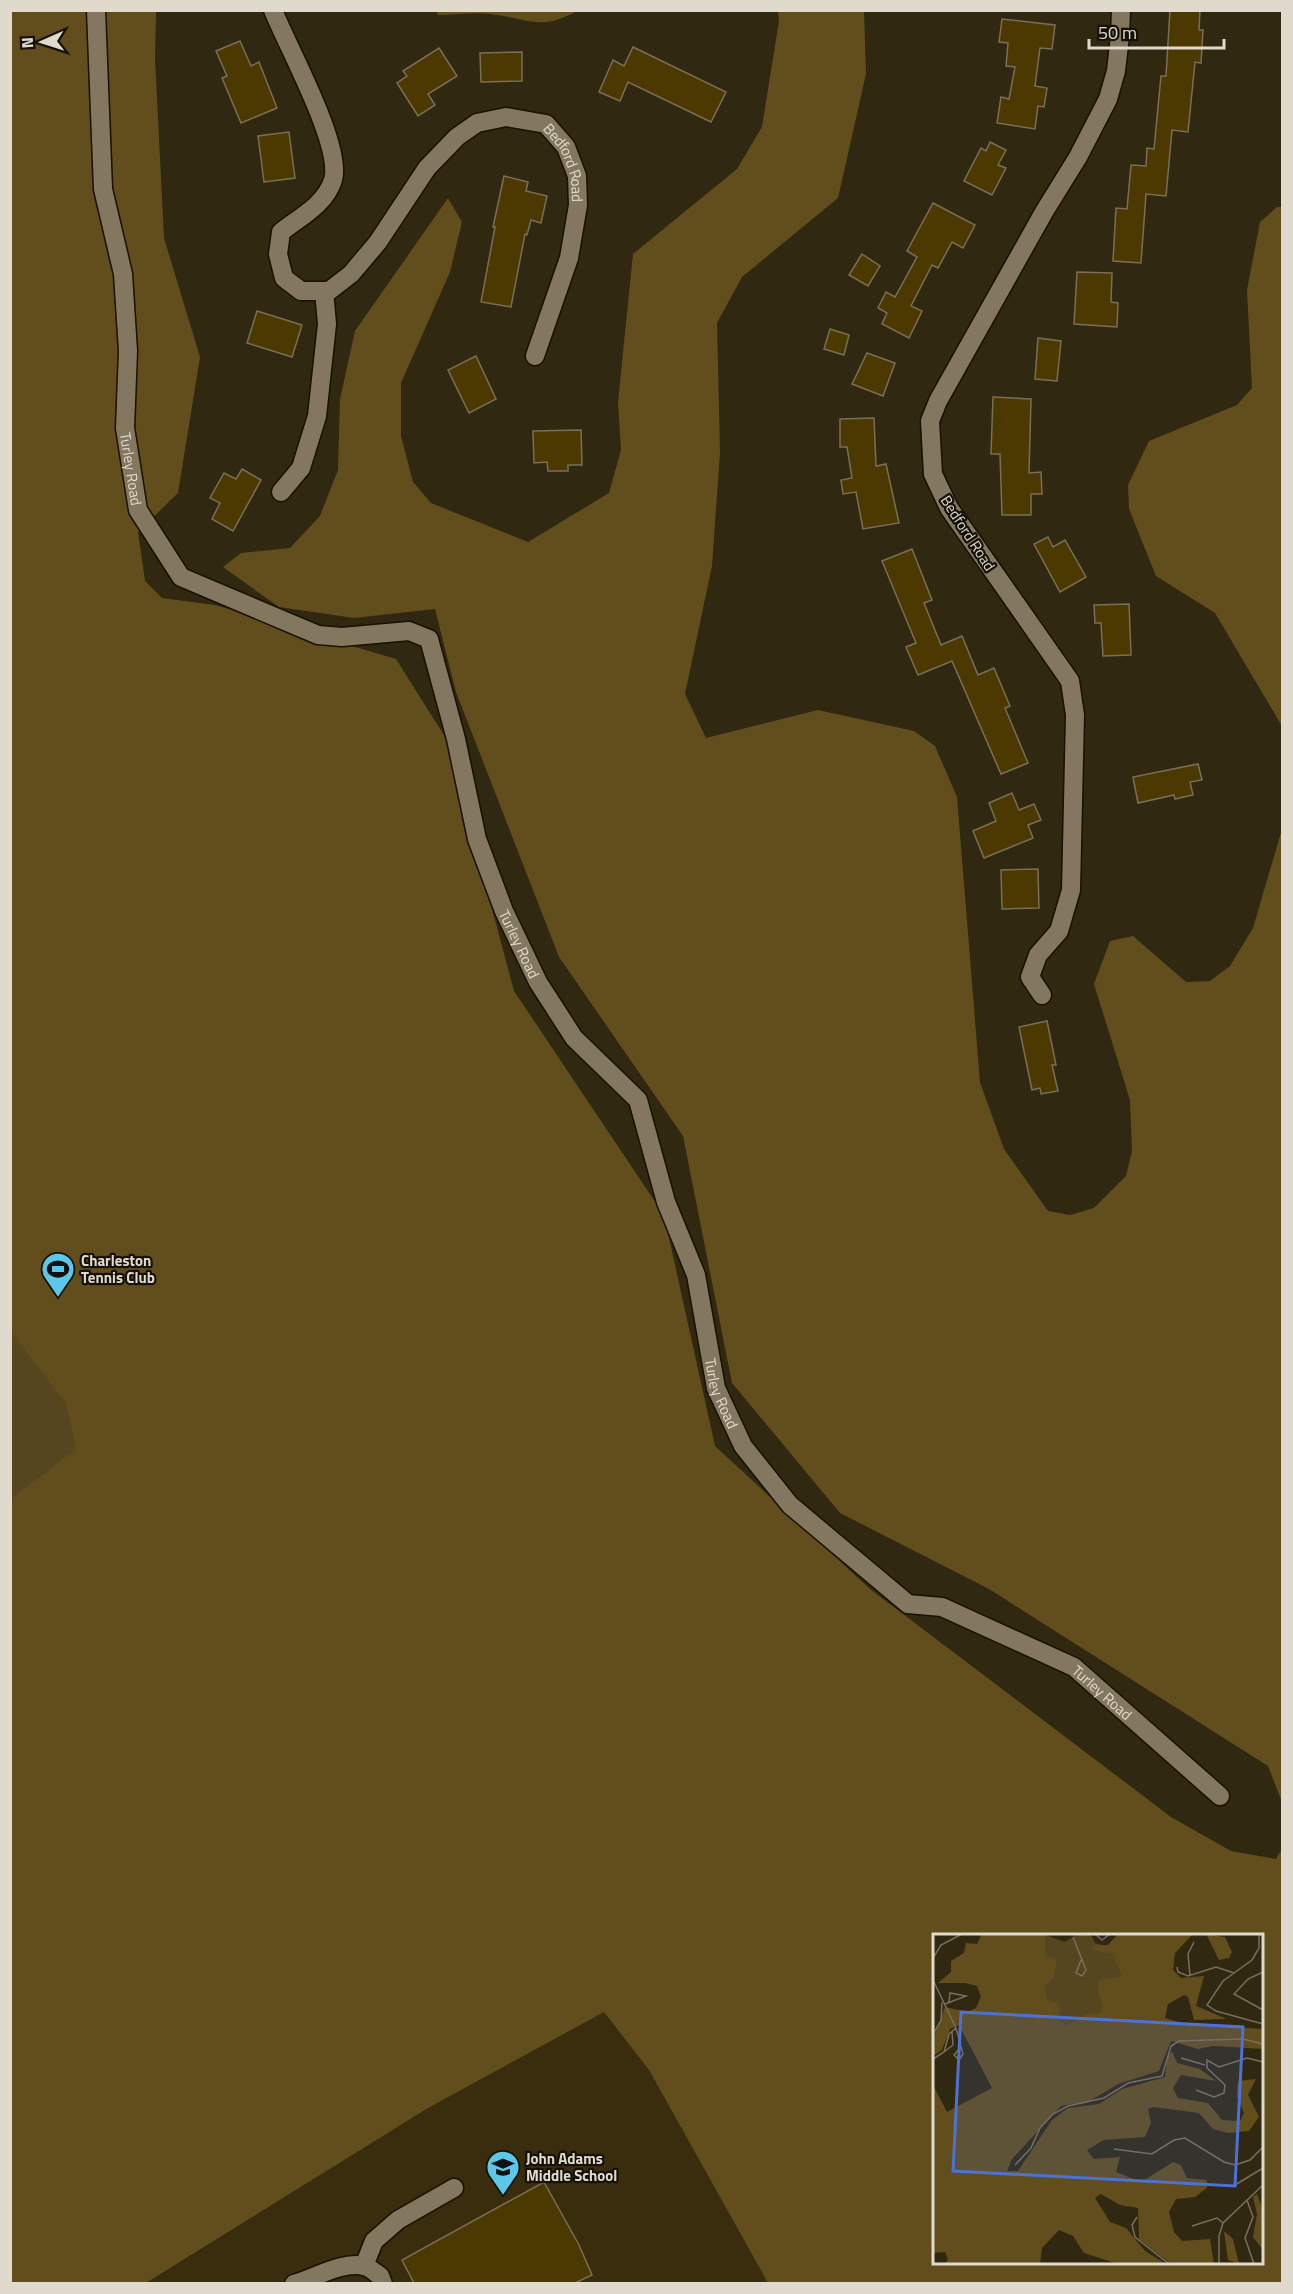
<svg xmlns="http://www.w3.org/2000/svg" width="1293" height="2294" viewBox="0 0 1293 2294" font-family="'Titillium Web',sans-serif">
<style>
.built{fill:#392d0e}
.green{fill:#56461f}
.forest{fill:#614e1c;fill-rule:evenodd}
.building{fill:#4c3901;stroke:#7a6f56;stroke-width:1.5}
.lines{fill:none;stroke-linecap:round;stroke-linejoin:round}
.minor-casing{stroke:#191000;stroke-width:21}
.minor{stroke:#83785f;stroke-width:18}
.labels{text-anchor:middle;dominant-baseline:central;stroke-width:4.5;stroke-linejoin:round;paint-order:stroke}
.street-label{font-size:15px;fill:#e0dacc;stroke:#151108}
.poi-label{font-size:15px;font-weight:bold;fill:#e0dacc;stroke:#151108;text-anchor:start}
.inset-road{fill:none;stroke:#776f5c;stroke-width:1.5}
.view{fill:#4e71d5;fill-opacity:0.15;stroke:#4e71d5;stroke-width:3}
.inset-edge{fill:none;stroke:#e0dacc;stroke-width:3}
</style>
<rect width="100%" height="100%" fill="#312811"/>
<polygon class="built" points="604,2012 649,2070 768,2283 146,2284 428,2108"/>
<polygon class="green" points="10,1156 200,1440 10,1589"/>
<g class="forest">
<path d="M 11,11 L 156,11 L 155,59 L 164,238 L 200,357 L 178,493 L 138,532 L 145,581 L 162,598 L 215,605 L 396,659 L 447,740 L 514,991 L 664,1215 L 715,1446 L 870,1589 L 1171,1817 L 1231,1851 L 1276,1859 L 1282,1849 L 1282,2283 L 768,2283 L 649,2070 L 604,2012 L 428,2108 L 146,2283 L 11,2283 L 11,1499 L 76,1449 L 66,1403 L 11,1332 ZM 934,1936 L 1262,1936 L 1262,2262 L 934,2262 Z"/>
<path d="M 436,11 L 436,10 L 577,11 C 539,32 528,18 490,14 C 473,12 455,15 438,15 Z"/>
<polygon points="778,11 864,11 866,74 838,198 742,277 717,323 720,452 712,566 685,694 706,738 818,710 914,731 935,746 957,797 980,1082 1004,1149 1048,1211 1070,1215 1094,1208 1126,1176 1132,1151 1130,1100 1094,984 1110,941 1133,936 1186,982 1210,981 1230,966 1253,928 1282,829 1282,1802 1268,1766 989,1589 840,1513 732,1383 683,1136 559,957 456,692 435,609 354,618 279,607 223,567 241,553 290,548 320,516 338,470 340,399 355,331 448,198 462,222 450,272 401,383 401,436 413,482 431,503 528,542 609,493 621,450 618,402 633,254 737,169 762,127 779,21"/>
<polygon points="1277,207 1282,207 1282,726 1215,613 1156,576 1129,509 1128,485 1149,441 1237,405 1252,388 1247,290 1260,222"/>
</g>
<g class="building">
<polygon points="1170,10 1200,10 1199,30 1203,30 1201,63 1195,62 1188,132 1172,130 1166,196 1146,194 1141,263 1113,261 1116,208 1127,209 1131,165 1146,166 1147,148 1154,149 1161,76 1166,76"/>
<polygon points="1002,19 1055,25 1052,49 1040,48 1035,86 1047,88 1044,107 1038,106 1035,129 997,123 1001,97 1009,99 1015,67 1006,66 1008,43 999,42"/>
<polygon points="240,41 251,66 259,62 277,108 241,123 222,78 227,76 216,51"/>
<polygon points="633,47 726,92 711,122 628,82 620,101 599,92 613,60 624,66"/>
<polygon points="439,48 457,76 428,94 435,105 418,116 397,83 407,76 403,71"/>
<polygon points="522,52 522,81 481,82 480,53"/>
<polygon points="289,132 295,178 264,182 258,136"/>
<polygon points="990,142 1006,150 998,165 1006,168 992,195 964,181 981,148 986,151"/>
<polygon points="504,176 528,182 526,191 547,196 541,223 531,220 527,235 525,234 511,307 481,302 495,227 493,227"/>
<polygon points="933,203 975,225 963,248 952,242 938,268 932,265 911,306 922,311 909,338 882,324 887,313 878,308 886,292 895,297 917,257 907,251"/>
<polygon points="862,254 880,266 868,286 849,275"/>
<polygon points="1077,272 1112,273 1111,302 1118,303 1117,327 1074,324"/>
<polygon points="257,311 302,325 292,357 247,343"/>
<polygon points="830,329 849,335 844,355 824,349"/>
<polygon points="1038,338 1061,341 1057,381 1035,379"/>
<polygon points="867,353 895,363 883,396 852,384"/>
<polygon points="476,356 496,399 469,413 448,370"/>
<polygon points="993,397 1031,399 1029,473 1041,472 1042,494 1031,494 1031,515 1002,515 1000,454 991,454"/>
<polygon points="874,418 876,466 886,464 899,523 863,529 856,492 843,494 841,480 852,478 847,447 840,447 840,419"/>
<polygon points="581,430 582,465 568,465 568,471 548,471 547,462 534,463 533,431"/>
<polygon points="242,469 261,480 233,531 212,519 220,503 210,498 224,473 236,479"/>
<polygon points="1048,537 1053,547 1065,540 1086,577 1060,592 1034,544"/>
<polygon points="912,549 932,600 924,603 941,645 962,636 978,675 994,668 1010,706 1005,708 1028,763 1001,774 952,661 918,675 906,647 916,643 882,561"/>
<polygon points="1129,604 1131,655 1103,656 1101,623 1095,623 1094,605"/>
<polygon points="1198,764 1202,780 1190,782 1193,795 1175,799 1174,795 1138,803 1133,777"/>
<polygon points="1012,793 1019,810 1034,804 1041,820 1028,825 1033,838 984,858 973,831 996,821 989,803"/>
<polygon points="1038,869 1039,908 1002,909 1001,870"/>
<polygon points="1047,1021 1056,1065 1052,1065 1058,1091 1041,1094 1040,1088 1032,1090 1019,1027"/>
<polygon points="544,2182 579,2245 592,2275 575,2283 414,2283 402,2260"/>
</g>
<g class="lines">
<g class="minor-casing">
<g id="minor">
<path id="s1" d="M 96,10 L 103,189 L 123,274 L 128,351 L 125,428 L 138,510 L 181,577 L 318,635 L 342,637 L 409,631 L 429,639 L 456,739 L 477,839 L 504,911 L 538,982 L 574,1038 L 638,1100 L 666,1202 L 696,1275 L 716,1388 L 743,1446 L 790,1505 L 908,1604 L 942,1607 L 1074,1667 L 1220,1796"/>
<path id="s2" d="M 273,10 C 287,46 343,146 333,180 C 325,205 300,217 281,232 L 278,254 L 284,278 L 301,291 L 329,291 L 351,274 L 378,242 L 427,168 L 457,137 L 477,123 L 506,117 L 546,124 L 566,147 L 577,176 L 578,205 L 569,258 L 535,356"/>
<polyline points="281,492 301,468 317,416 327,324 324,291"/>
<polyline points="1042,995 1030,977 1038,955 1059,931 1071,890 1075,715 1070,681 949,508 933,474 930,421 938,401 1044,212 1078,157 1108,99 1116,71 1120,36 1121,10"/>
<polyline points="364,2266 374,2241 398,2220 454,2188"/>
<path d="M 294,2284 C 315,2278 342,2261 364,2266 C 369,2267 376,2273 380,2276 L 383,2284"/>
</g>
</g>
<use href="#minor" class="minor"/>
</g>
<defs>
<g id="stadium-pin" transform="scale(1.725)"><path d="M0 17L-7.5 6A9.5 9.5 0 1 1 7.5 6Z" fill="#5cc7e8" stroke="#151108"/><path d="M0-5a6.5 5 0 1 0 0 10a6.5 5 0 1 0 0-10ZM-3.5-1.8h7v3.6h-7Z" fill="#111"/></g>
<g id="school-pin" transform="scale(1.725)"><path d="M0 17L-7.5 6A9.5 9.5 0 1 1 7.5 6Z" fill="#5cc7e8" stroke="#151108"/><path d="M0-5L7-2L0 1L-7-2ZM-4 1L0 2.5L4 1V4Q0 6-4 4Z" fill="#111"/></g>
</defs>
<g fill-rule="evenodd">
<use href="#stadium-pin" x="58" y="1269"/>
<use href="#school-pin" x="503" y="2167"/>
</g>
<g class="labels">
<g class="street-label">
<text stroke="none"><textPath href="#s2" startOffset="694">Bedford Road</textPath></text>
<text stroke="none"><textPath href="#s1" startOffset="462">Turley Road</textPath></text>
<text transform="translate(968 533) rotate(57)">Bedford Road</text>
<text stroke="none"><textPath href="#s1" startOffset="1164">Turley Road</textPath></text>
<text stroke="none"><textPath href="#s1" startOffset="1668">Turley Road</textPath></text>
<text stroke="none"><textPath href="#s1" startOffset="2172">Turley Road</textPath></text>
</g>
<g class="poi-label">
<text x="81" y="1260">Charleston<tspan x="81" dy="17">Tennis Club</tspan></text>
<text x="526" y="2158">John Adams<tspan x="526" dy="17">Middle School</tspan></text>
</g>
</g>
<g transform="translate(933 1934)">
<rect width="330" height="330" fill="#312811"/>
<path d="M 110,0 L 132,8 L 145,0 L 158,1 L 162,9 L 188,17 L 202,48 L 180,80 L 132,108 L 110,77 Z" fill="#56461f"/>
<path d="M 49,0 L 112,1 L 112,21 L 124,27 L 121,43 L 111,53 L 114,65 L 126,70 L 126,85 L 132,93 L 154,80 L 167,80 L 170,72 L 165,60 L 166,46 L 189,42 L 180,20 L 163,17 L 159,12 L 175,11 L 185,0 L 260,0 L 242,19 L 240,36 L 248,44 L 271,42 L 263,72 L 294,85 L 261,86 L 255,63 L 251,61 L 235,70 L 232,84 L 251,90 L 330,95 L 330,115 L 280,112 L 265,115 L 238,107 L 226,137 L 185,150 L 157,167 L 128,172 L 79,225 L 74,237 L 85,237 L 119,186 L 135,174 L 166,170 L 189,155 L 232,143 L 234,123 L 239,117 L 244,129 L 267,135 L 283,147 L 248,141 L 240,154 L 245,164 L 275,169 L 289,186 L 307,187 L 311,179 L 304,162 L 305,147 L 323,145 L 315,161 L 326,183 L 316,197 L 295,199 L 280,195 L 266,179 L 220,173 L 215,175 L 218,189 L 212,203 L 171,206 L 154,216 L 161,225 L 187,223 L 183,238 L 208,248 L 240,228 L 248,231 L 254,244 L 274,246 L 274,254 L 262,263 L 243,265 L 236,278 L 241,298 L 249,307 L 277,305 L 281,330 L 238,330 L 206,305 L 205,274 L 187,271 L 168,260 L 162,264 L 177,288 L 193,294 L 212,317 L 233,330 L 185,330 L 151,319 L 140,302 L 126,296 L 109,314 L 107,330 L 12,330 L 15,325 L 12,318 L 0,319 L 0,151 L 14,178 L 59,154 L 26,91 L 17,95 L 9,116 L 0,122 L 0,105 L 12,73 L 34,78 L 43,74 L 48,63 L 44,52 L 32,49 L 5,49 L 18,38 L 18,27 L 31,19 L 33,9 L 44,10 ZM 273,0 L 292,3 L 299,18 L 296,24 L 286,26 ZM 324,260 L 330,276 L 330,316 L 320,303 L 324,280 L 320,263 ZM 291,297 L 300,305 L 306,330 L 295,326 Z" fill="#614e1c"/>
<path class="inset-road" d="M 162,0 L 169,6 L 177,0M 326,0 L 326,14 L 319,26 L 290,47 L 274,71 L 283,77 L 330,90M 140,3 L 153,36 L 149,42 L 143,39 L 148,26M 0,24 L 8,11 L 29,0M 244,33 L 245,38 L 255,42 L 283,33 L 301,39M 330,38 L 315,45 L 301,60 L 330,76M 257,42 L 255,20 L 261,8M 0,46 L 23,94M 12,70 L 33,62 L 17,59 L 16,68M 0,100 L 8,86 L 9,68M 11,118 L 20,111 L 19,98M 248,124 L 272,131M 0,125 L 11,118 L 16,100 L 23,94 L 30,120 L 26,126 L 21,121 L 28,113M 263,156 L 281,163 L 291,159 L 292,151 L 274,134 L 274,126 L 286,133 L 314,124 L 330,128M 181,215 L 219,220 L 241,206 L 252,204 L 291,228 L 302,231 L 317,226 L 330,213M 82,231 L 98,214 L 107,194 L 120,180 L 135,172 L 171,164 L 195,149 L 229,142 L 238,112 L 246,107 L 310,105 L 330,110M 302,251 L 330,234M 314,266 L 320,283 L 312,304 L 321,330M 204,283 L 199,291 L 202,303 L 236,330M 259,292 L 284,284 L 290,289M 286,330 L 286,302 L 290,289 L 330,251"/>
<path class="view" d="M 28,78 L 310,93 L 302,252 L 20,237 Z"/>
<rect width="330" height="330" class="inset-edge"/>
</g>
<rect width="1293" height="2294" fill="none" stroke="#e0dacc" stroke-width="24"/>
<g transform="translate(42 42) rotate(267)" stroke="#151108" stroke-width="4.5" paint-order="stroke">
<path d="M0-4.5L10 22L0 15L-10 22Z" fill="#e0dacc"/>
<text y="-9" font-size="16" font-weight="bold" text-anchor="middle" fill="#e0dacc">N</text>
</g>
<path d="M1089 39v9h135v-9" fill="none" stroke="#e0dacc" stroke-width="3"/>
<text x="1098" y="39" font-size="18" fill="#e0dacc" stroke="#151108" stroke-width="4.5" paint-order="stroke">50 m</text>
</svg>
